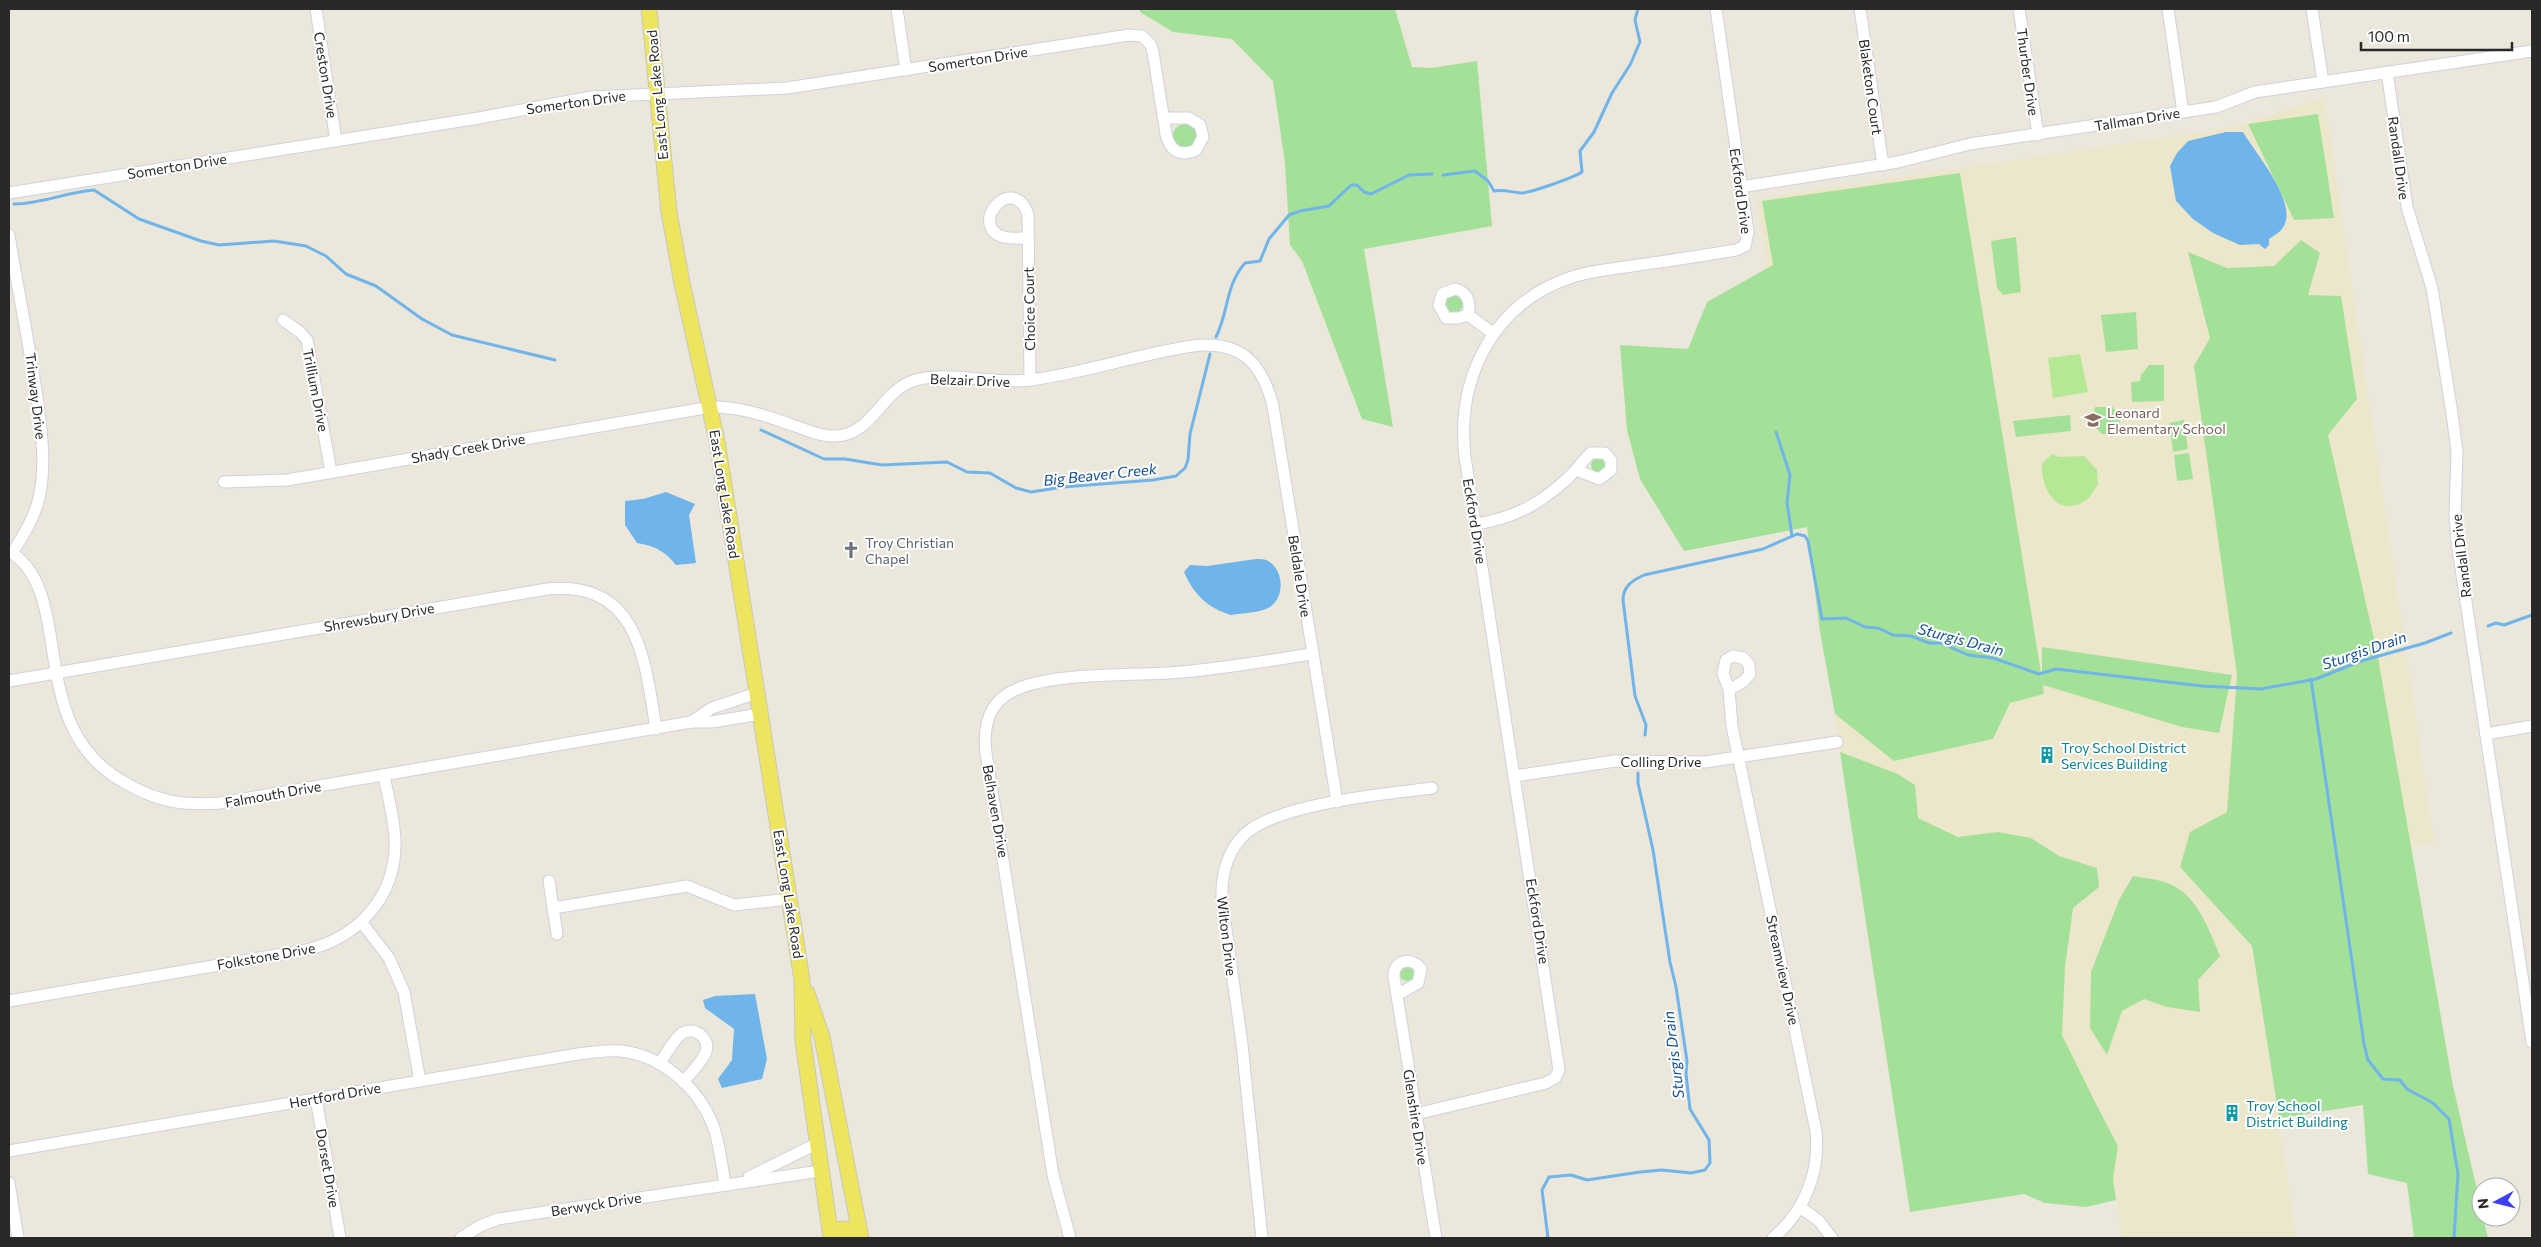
<svg xmlns="http://www.w3.org/2000/svg" width="2541" height="1247" viewBox="0 0 2541 1247" font-family="Commissioner,sans-serif">
<style>
.education{fill:#ece7ca}
.green{fill:#a4e198}
.pitch{fill:#b5e894}
.water{fill:#6fb4eb}
.lines{fill:none;stroke-linecap:round;stroke-linejoin:round}
.stream{stroke:#6fb4eb;stroke-width:3}
.minor-casing{stroke:#d0d0e1;stroke-width:13}
.major-casing{stroke:#c7c7c7;stroke-width:17}
.minor{stroke:#fff;stroke-width:11}
.major{stroke:#ede55d;stroke-width:15}
.labels{text-anchor:middle;dominant-baseline:central;stroke-width:4;stroke-linejoin:round;paint-order:stroke}
.street-label{font-size:14px;fill:#292929;stroke:#fff}
.education-label{font-size:14px;fill:#785e54;stroke:#fff;text-anchor:start}
.worship-label{font-size:14px;fill:#5b616d;stroke:#fff;text-anchor:start}
.culture-label{font-size:14px;fill:#0d838f;stroke:#fff;text-anchor:start}
.water-label{font-size:15px;font-style:italic;fill:#105095;stroke:#fff}
</style>
<rect width="100%" height="100%" fill="#ebe7db"/>
<polygon class="education" points="2324,97 2434,843 2241,874 2296,1238 2122,1238 2113,1179 1910,1212 1757,199 2234,127"/>
<g class="green">
<polygon points="1140,9 1395,9 1412,67 1431,68 1477,61 1492,226 1364,249 1393,427 1362,419 1302,261 1290,245 1285,163 1273,81 1232,39 1173,32 1140,12"/>
<polygon points="2318,114 2334,218 2294,220 2248,124"/>
<circle cx="1185" cy="136" r="12"/>
<polygon points="1960,173 2042,679 2042,647 2232,675 2219,733 2182,727 2043,685 2044,694 2010,703 1993,739 1894,761 1835,714 1820,632 1807,527 1684,551 1640,479 1627,430 1620,345 1688,349 1707,302 1773,265 1762,201"/>
<polygon points="2016,237 2021,292 2003,295 1997,288 1991,241"/>
<polygon points="2301,240 2320,253 2308,295 2341,296 2357,399 2328,435 2377,652 2453,1086 2481,1207 2481,1217 2483,1217 2488,1238 2414,1238 2407,1183 2368,1174 2363,1105 2279,1118 2252,946 2180,867 2190,832 2227,812 2237,675 2194,366 2210,338 2188,252 2227,268 2274,266"/>
<circle cx="1454" cy="304" r="9"/>
<polygon points="2136,312 2138,349 2106,352 2101,315"/>
<polygon points="2149,365 2164,365 2164,401 2132,402 2131,382 2140,381 2141,375"/>
<polygon points="2095,407 2113,407 2120,418 2119,434 2102,434 2091,423"/>
<polygon points="2070,415 2071,431 2016,437 2013,421"/>
<polygon points="2184,420 2188,449 2173,452 2169,423"/>
<polygon points="2189,453 2193,479 2177,481 2174,455"/>
<circle cx="1598" cy="465" r="7"/>
<polygon points="1840,752 1898,774 1915,785 1918,818 1958,837 1998,832 2031,838 2059,856 2097,868 2099,887 2073,908 2065,967 2062,1035 2095,1102 2118,1146 2113,1179 2116,1200 2086,1207 2045,1203 2024,1194 1910,1212"/>
<path d="M 2133,876 C 2144,878 2157,879 2167,883 C 2197,893 2209,930 2220,956 L 2198,980 L 2200,1012 L 2167,1007 L 2144,999 L 2122,1011 L 2107,1055 L 2090,1028 L 2091,972 L 2119,900 Z"/>
<circle cx="1407" cy="974" r="7"/>
</g>
<g class="pitch">
<polygon points="2080,354 2088,392 2053,398 2048,358"/>
<path d="M 2052,454 L 2059,457 L 2084,456 L 2097,470 L 2098,485 C 2093,490 2092,496 2086,500 C 2058,519 2041,490 2042,464 Z"/>
</g>
<g class="water">
<path d="M 2226,132 L 2243,132 C 2255,153 2301,205 2282,229 C 2279,233 2273,236 2269,239 L 2269,245 L 2265,249 L 2259,244 L 2240,245 L 2213,233 L 2193,219 L 2176,201 L 2170,166 L 2177,153 L 2188,141 Z"/>
<path d="M 666,492 L 695,504 L 689,515 L 696,563 L 676,565 C 665,551 655,546 637,543 L 625,525 L 625,501 L 643,499 Z"/>
<path d="M 1256,559 C 1260,559 1265,559 1268,561 C 1284,570 1285,597 1270,607 C 1260,613 1242,613 1231,615 C 1208,608 1194,595 1184,572 L 1190,565 L 1207,566 Z"/>
<polygon points="755,994 767,1059 762,1079 722,1088 718,1079 732,1060 734,1029 705,1008 703,1000 715,996"/>
</g>
<g class="lines">
<g class="stream">
<path d="M 1443,175 L 1475,171 L 1488,181 L 1494,191 C 1504,189 1510,192 1520,193 C 1528,194 1575,177 1582,172 L 1580,151 L 1594,132 L 1612,93 L 1630,65 L 1640,42 L 1635,20 L 1638,9"/>
<path d="M 14,204 C 41,204 67,192 94,190 L 139,219 L 201,241 L 219,245 L 274,241 L 306,246 L 326,256 L 346,274 L 376,286 L 422,319 L 452,335 L 555,360"/>
<path d="M 1216,337 C 1229,311 1225,286 1245,263 L 1260,261 L 1269,239 L 1289,215 L 1300,211 L 1329,206 L 1351,185 L 1357,185 L 1364,192 L 1371,194 L 1409,175 L 1432,174"/>
<polyline points="761,430 824,459 845,459 882,465 947,462 967,472 990,473 1016,488 1031,492 1063,487 1153,480 1176,476 1185,468 1188,460 1190,434 1210,354"/>
<polyline points="1776,432 1790,475 1787,502 1792,536"/>
<polyline points="2488,626 2496,623 2504,625 2532,615"/>
<polyline points="2311,679 2364,1044 2368,1060 2383,1079 2400,1080 2407,1089 2433,1103 2449,1119 2458,1174 2454,1238"/>
<path d="M 1645,735 L 1646,725 L 1635,696 L 1623,600 C 1623,586 1633,580 1644,575 L 1763,549 L 1797,534 L 1805,536 L 1808,541 L 1822,619 L 1846,618 L 1865,627 L 1878,628 L 1893,635 L 1911,636 L 1929,643 L 1941,643 L 1968,655 L 1993,658 L 2039,674 L 2056,669 L 2202,686 L 2261,689 L 2316,679 L 2361,661 L 2425,643 L 2451,633"/>
<polyline points="1548,1238 1542,1190 1549,1177 1571,1175 1587,1180 1640,1172 1662,1170 1691,1173 1705,1170 1710,1163 1709,1140 1690,1109 1686,1074 1687,1061 1676,987 1670,962 1653,850 1638,783 1638,773"/>
</g>
<g class="minor-casing">
<g id="minor">
<polyline points="316,9 336,141"/>
<polyline points="897,9 906,70"/>
<polyline points="1860,9 1883,165"/>
<polyline points="2019,9 2038,135"/>
<polyline points="2168,9 2183,112"/>
<polyline points="2312,9 2323,82"/>
<polyline points="2387,72 2407,207 2432,288 2452,413 2457,452 2455,516 2457,542 2532,1042"/>
<polyline points="1741,187 1898,162 1970,144 2216,107 2255,92 2532,51"/>
<path d="M 9,193 L 479,118 L 591,97 L 787,88 L 1129,35 L 1142,36 L 1150,44 L 1153,52 L 1166,134 C 1170,151 1180,157 1196,150 L 1203,137 L 1200,125 L 1189,118 L 1163,118"/>
<path d="M 9,235 C 18,291 30,347 38,404 C 42,435 46,467 39,498 C 34,519 23,536 12,553"/>
<path d="M 1027,238 C 1020,238 1011,239 1004,237 C 967,227 1011,171 1028,214 L 1030,380"/>
<path d="M 1468,315 L 1458,318 L 1446,318 L 1439,305 L 1442,294 L 1455,289 C 1468,292 1471,303 1468,315 L 1494,334"/>
<polyline points="283,320 300,332 307,340 331,472"/>
<path d="M 224,482 L 287,480 L 711,407 C 739,407 765,415 792,425 C 806,429 820,437 835,436 C 870,436 881,394 910,382 C 942,369 994,385 1030,380 C 1085,373 1138,354 1193,346 C 1241,340 1262,363 1273,406 L 1337,802"/>
<path d="M 1476,524 C 1517,518 1547,500 1576,470 C 1581,464 1585,458 1591,453 L 1605,453 L 1611,460 L 1611,470 L 1599,479 L 1576,470"/>
<path d="M 9,551 C 78,593 23,724 122,781 C 155,801 181,806 220,803 L 691,722"/>
<path d="M 9,681 L 547,589 C 639,580 645,660 656,729"/>
<path d="M 1729,690 L 1744,681 L 1750,674 L 1749,664 L 1743,658 L 1733,656 L 1726,660 L 1723,673 L 1729,690 L 1732,726 L 1816,1131 C 1820,1172 1805,1211 1773,1238"/>
<polyline points="757,693 712,708 691,722 712,722 760,714"/>
<polyline points="2486,734 2532,726"/>
<polyline points="1515,776 1615,761 1705,762 1837,742"/>
<polyline points="549,881 557,934"/>
<polyline points="553,908 687,886 734,905 789,899"/>
<polyline points="362,923 389,958 404,992 420,1081"/>
<path d="M 1397,995 L 1418,983 L 1421,969 C 1412,956 1393,960 1394,977 L 1436,1238"/>
<path d="M 9,1001 L 306,950 C 358,938 397,896 395,840 C 394,818 388,797 384,775"/>
<path d="M 659,1064 C 666,1055 672,1042 680,1035 C 692,1024 713,1038 705,1054 C 700,1064 691,1073 683,1082"/>
<polyline points="316,1098 340,1238"/>
<path d="M 1416,1114 L 1546,1083 L 1555,1078 L 1559,1070 L 1465,457 C 1456,378 1493,303 1572,277 C 1591,271 1612,269 1632,266 C 1666,261 1701,256 1736,250 L 1745,246 L 1748,232 L 1716,9"/>
<path d="M 9,1151 L 578,1054 C 595,1052 611,1049 628,1052 C 668,1059 703,1094 715,1131 C 720,1148 722,1167 725,1184"/>
<polyline points="749,1177 816,1144"/>
<polyline points="9,1183 18,1238"/>
<polyline points="1800,1207 1819,1221 1832,1238"/>
<polyline points="461,1238 480,1226 498,1219 820,1171"/>
<path d="M 1070,1238 L 1053,1175 L 986,753 C 983,726 988,702 1015,690 C 1050,673 1128,675 1169,673 C 1217,670 1264,661 1312,654"/>
<path d="M 1262,1238 L 1242,1044 L 1222,900 C 1221,876 1227,851 1245,834 C 1279,803 1386,794 1432,788"/>
</g>
</g>
<g class="major-casing">
<g id="major">
<polyline points="649,9 669,212 682,283 717,441 757,693 802,980 803,1041 831,1238"/>
<polyline points="807,993 822,1037 861,1238"/>
<polyline points="830,1230 847,1229 852,1238"/>
</g>
</g>
<use href="#minor" class="minor"/>
<use href="#major" class="major"/>
</g>
<defs>
<g id="school-bare" transform="scale(1.35)"><path d="M0-5L7-2L0 1L-7-2ZM-4 1L0 2.5L4 1V4Q0 6-4 4Z" fill="#8d6e63" stroke="#fff" stroke-width="2.5" paint-order="stroke"/></g>
<g id="church-bare" transform="scale(1.35)"><path d="M-1.2-6h2.4v3.5h3.3v2.4h-3.3V6h-2.4V-.1h-3.3v-2.4h3.3Z" fill="#6b7280" stroke="#fff" stroke-width="2.5" paint-order="stroke"/></g>
<g id="building-bare" transform="scale(1.35)"><path d="M-4-6H4V6H1V3H-1V6H-4ZM-2.5-4.3h1.7v1.8h-1.7ZM.8-4.3h1.7v1.8H.8ZM-2.5-1h1.7V.8h-1.7ZM.8-1h1.7V.8H.8Z" fill="#0f9aa8" stroke="#fff" stroke-width="2.5" paint-order="stroke"/></g>
</defs>
<g fill-rule="evenodd">
<use href="#school-bare" x="2093" y="420"/>
<use href="#church-bare" x="851" y="550"/>
<use href="#building-bare" x="2047" y="755"/>
<use href="#building-bare" x="2232" y="1113"/>
</g>
<g class="labels">
<g class="street-label">
<text transform="translate(978 59) rotate(-9)">Somerton Drive</text>
<text transform="translate(2028 72) rotate(82)">Thurber Drive</text>
<text transform="translate(326 75) rotate(81)">Creston Drive</text>
<text transform="translate(1871 87) rotate(82)">Blaketon Court</text>
<text transform="translate(657 95) rotate(-95)">East Long Lake Road</text>
<text transform="translate(576 102) rotate(-8)">Somerton Drive</text>
<text transform="translate(2137 119) rotate(-9)">Tallman Drive</text>
<text transform="translate(2399 158) rotate(82)">Randall Drive</text>
<text transform="translate(177 166) rotate(-9)">Somerton Drive</text>
<text transform="translate(1741 191) rotate(82)">Eckford Drive</text>
<text transform="translate(1029 309) rotate(-91)">Choice Court</text>
<text transform="translate(970 380) rotate(2)">Belzair Drive</text>
<text transform="translate(316 390) rotate(79)">Trillium Drive</text>
<text transform="translate(36 396) rotate(83)">Trinway Drive</text>
<text transform="translate(468 448) rotate(-10)">Shady Creek Drive</text>
<text transform="translate(725 494) rotate(81)">East Long Lake Road</text>
<text transform="translate(1475 521) rotate(81)">Eckford Drive</text>
<text transform="translate(2461 556) rotate(-97)">Randall Drive</text>
<text transform="translate(1300 576) rotate(81)">Beldale Drive</text>
<text transform="translate(379 617) rotate(-10)">Shrewsbury Drive</text>
<text x="1661" y="761">Colling Drive</text>
<text transform="translate(273 794) rotate(-10)">Falmouth Drive</text>
<text transform="translate(996 811) rotate(80)">Belhaven Drive</text>
<text transform="translate(789 894) rotate(81)">East Long Lake Road</text>
<text transform="translate(1538 921) rotate(81)">Eckford Drive</text>
<text transform="translate(1227 936) rotate(83)">Wilton Drive</text>
<text transform="translate(266 956) rotate(-10)">Folkstone Drive</text>
<text transform="translate(1783 970) rotate(78)">Streamview Drive</text>
<text transform="translate(335 1095) rotate(-10)">Hertford Drive</text>
<text transform="translate(1416 1117) rotate(81)">Glenshire Drive</text>
<text transform="translate(328 1168) rotate(80)">Dorset Drive</text>
<text transform="translate(596 1204) rotate(-9)">Berwyck Drive</text>
</g>
<g class="education-label">
<text x="2107" y="412">Leonard<tspan x="2107" dy="16">Elementary School</tspan></text>
</g>
<g class="worship-label">
<text x="865" y="542">Troy Christian<tspan x="865" dy="16">Chapel</tspan></text>
</g>
<g class="culture-label">
<text x="2061" y="747">Troy School District<tspan x="2061" dy="16">Services Building</tspan></text>
<text x="2246" y="1105">Troy School<tspan x="2246" dy="16">District Building</tspan></text>
</g>
<g class="water-label">
<text transform="translate(1100 474) rotate(-6)">Big Beaver Creek</text>
<text transform="translate(1961 639) rotate(15)">Sturgis Drain</text>
<text transform="translate(2364 650) rotate(-19)">Sturgis Drain</text>
<text transform="translate(1673 1055) rotate(-97)">Sturgis Drain</text>
</g>
</g>
<rect width="2541" height="1247" fill="none" stroke="#292929" stroke-width="20"/>
<g transform="translate(2496 1202) rotate(263)"><circle r="24" fill="#ffffff" stroke="#a9a9a9"/>
<path d="M0-4L9 19L0 12L-9 19Z" fill="#3d3ff5"/>
<text y="-8" font-size="14" font-weight="bold" text-anchor="middle" fill="#292929">N</text>
</g>
<path d="M2361 42v8h151v-8" fill="none" stroke="#292929" stroke-width="2.5"/>
<text x="2368" y="42" font-size="15" fill="#292929" stroke="#ffffff" stroke-width="4" paint-order="stroke">100 m</text>
</svg>
